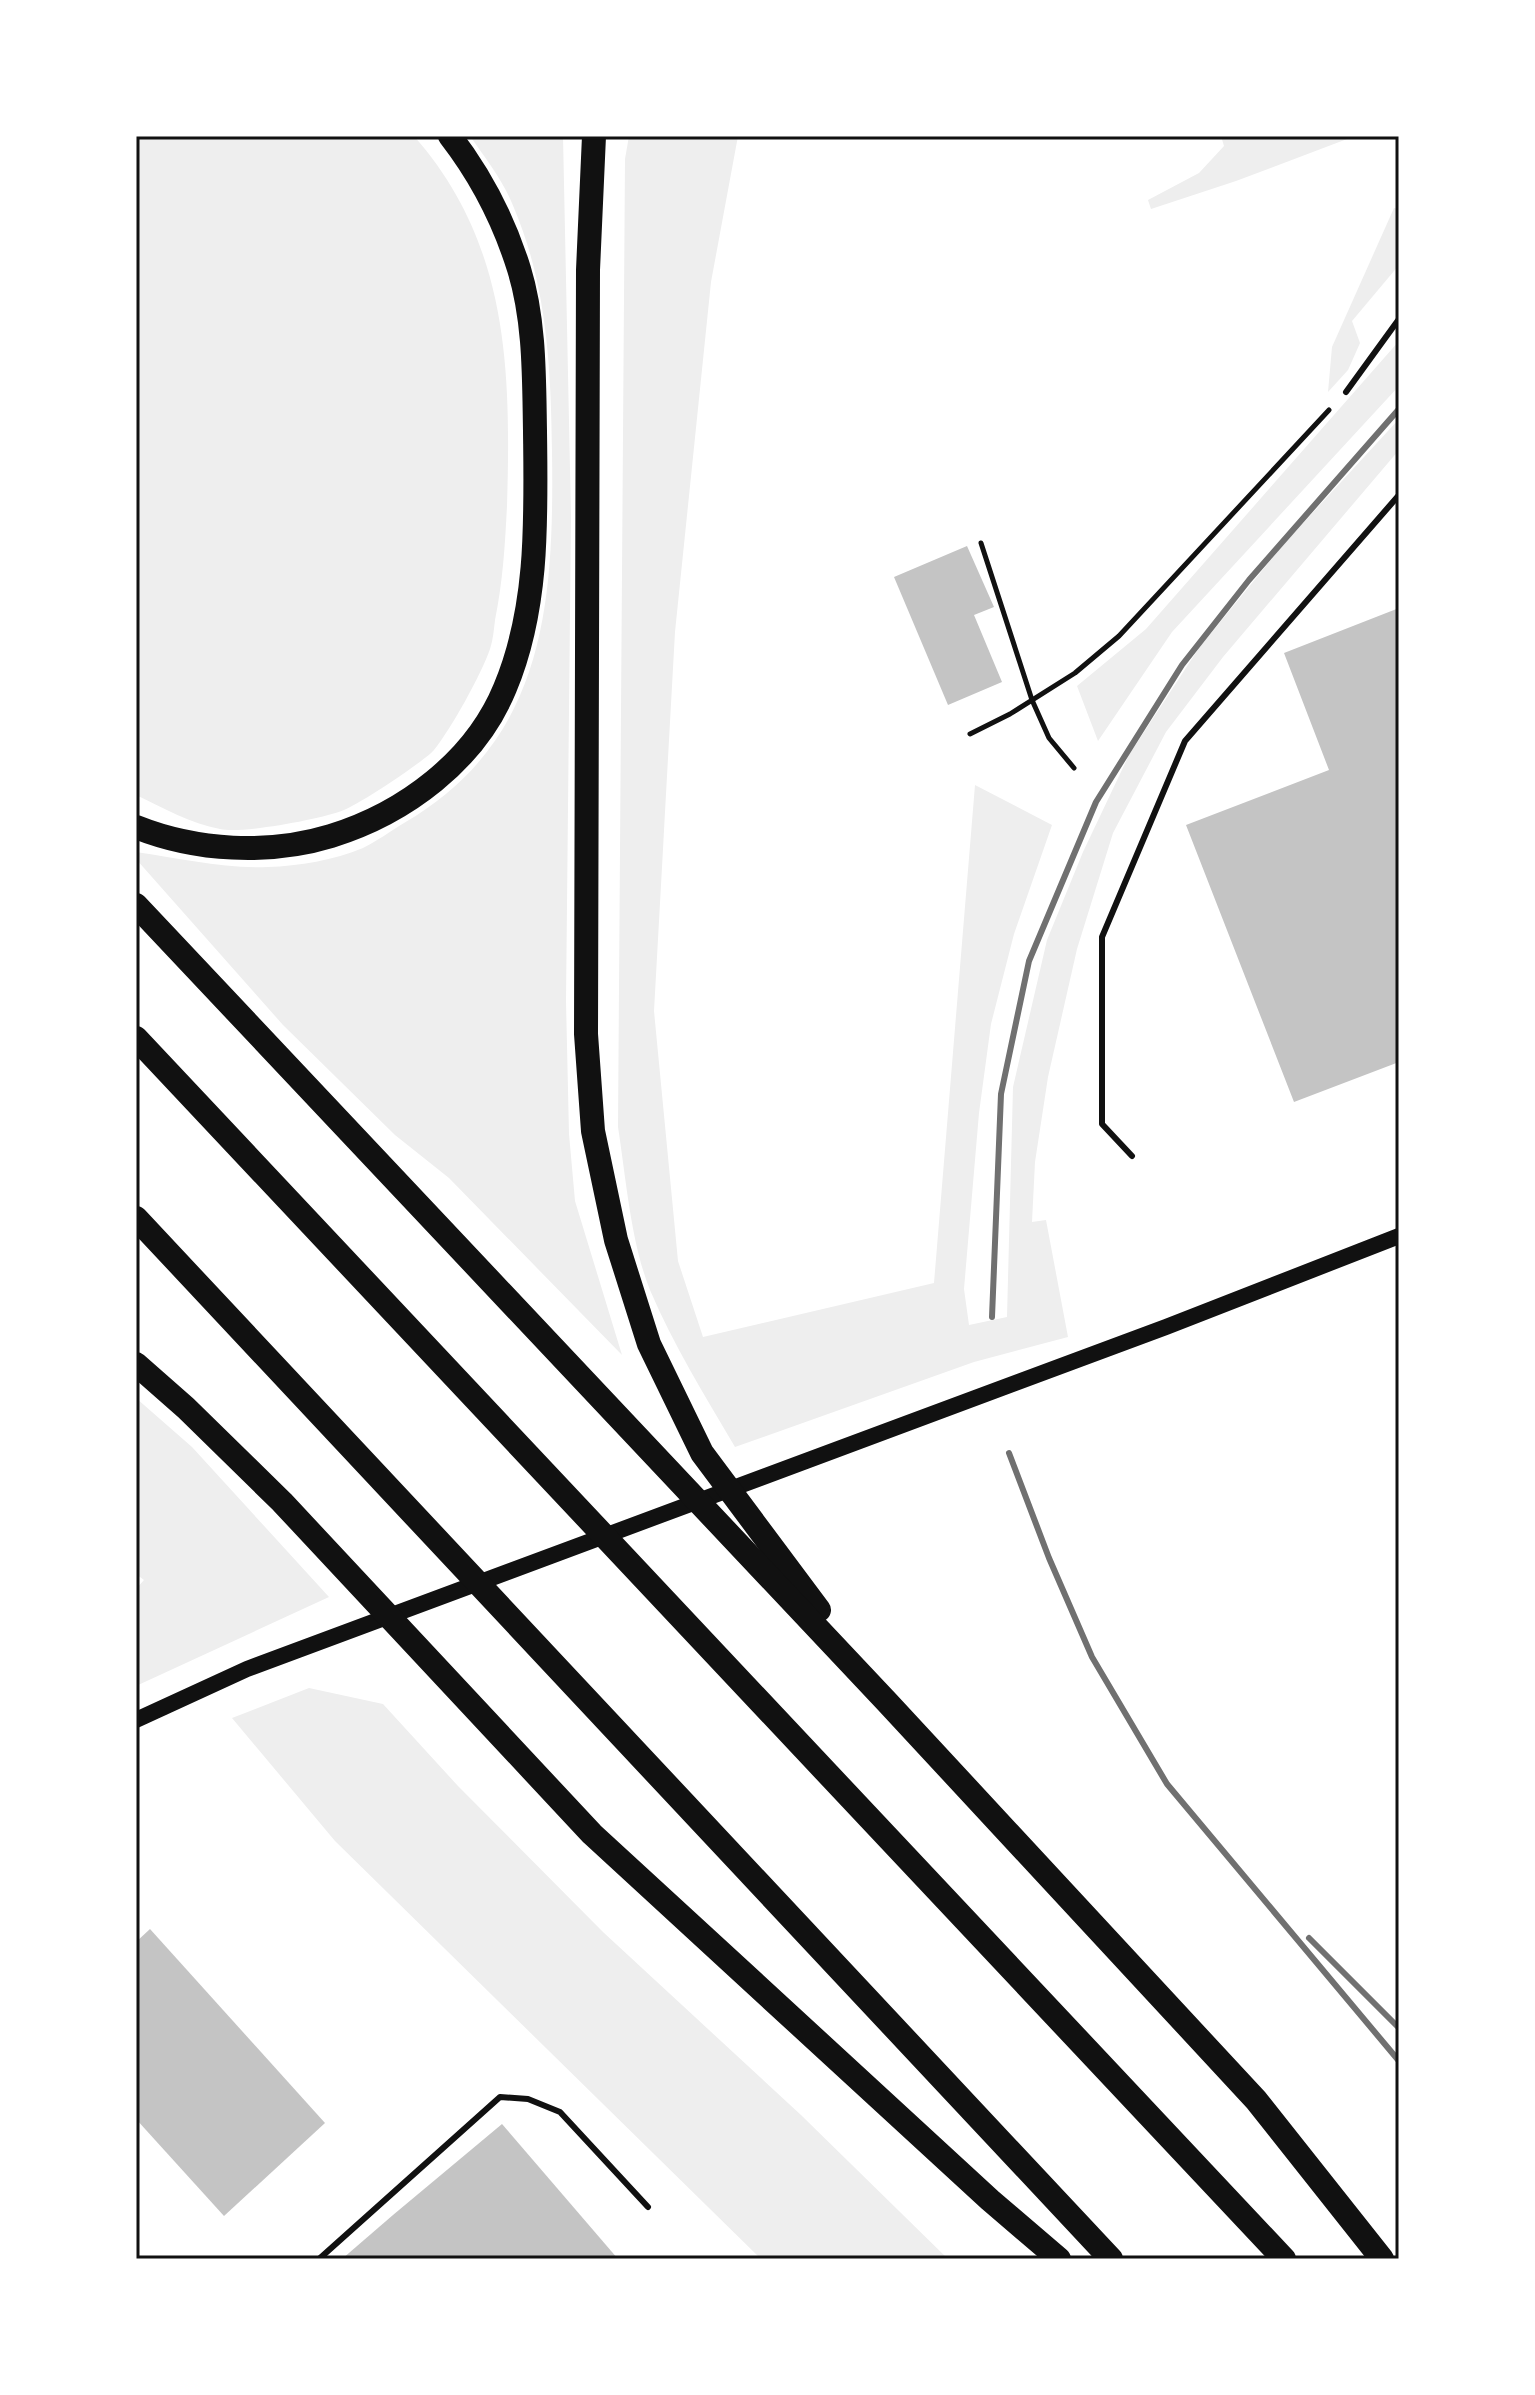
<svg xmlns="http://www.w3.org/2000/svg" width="1535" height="2395" viewBox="0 0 1535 2395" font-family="'PT Sans',sans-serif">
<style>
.green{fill:#eee}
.building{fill:#c4c4c4}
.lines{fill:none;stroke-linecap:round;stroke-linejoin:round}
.path{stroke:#111;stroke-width:5}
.service{stroke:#111;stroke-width:6}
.secondary{stroke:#111;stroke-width:16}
.motorway{stroke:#111;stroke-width:24}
.rail{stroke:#707070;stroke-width:6}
.neatline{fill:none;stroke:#111;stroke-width:3}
</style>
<rect width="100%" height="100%" fill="#fff"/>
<g class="green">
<path d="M 136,136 L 414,136 C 509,244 511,370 507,506 C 505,545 503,581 495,620 C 494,629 493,640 490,649 C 481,675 451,729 434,750 C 426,760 358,805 344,810 C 322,819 242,834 220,829 C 191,824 162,807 136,795 Z"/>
<path d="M 470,136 L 563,136 L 571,517 L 566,1001 L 569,1134 L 575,1201 L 622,1355 L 449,1178 L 395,1135 L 283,1025 L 136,859 L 136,852 C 179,858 224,869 268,867 C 299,866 334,860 363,848 C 377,841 391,831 404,823 C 547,740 554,600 552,451 C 551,368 547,286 514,208 C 504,182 486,159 470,136 Z"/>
<path d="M 629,136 L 738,136 L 711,282 L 675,632 L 654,1011 L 678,1261 L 703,1337 L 934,1283 L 975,785 L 1052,825 L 1014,934 L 991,1024 L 979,1113 L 964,1289 L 969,1325 L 1007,1317 L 1013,1087 L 1047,940 L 1083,852 L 1129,755 L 1199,648 L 1283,545 L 1399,419 L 1399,450 L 1223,657 L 1166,732 L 1113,833 L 1077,949 L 1048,1077 L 1035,1162 L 1032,1222 L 1046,1220 L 1068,1337 L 974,1362 L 735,1447 C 705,1396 673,1344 650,1290 C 631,1243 626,1178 618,1127 L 625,159 Z"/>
<polygon points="1221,136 1355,136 1236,181 1151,209 1148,200 1199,173 1224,146"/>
<polygon points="1394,208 1399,209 1399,265 1352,321 1360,343 1348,370 1328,392 1332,347"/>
<polygon points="1399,341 1399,386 1172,632 1098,741 1077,686 1146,629"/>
<polygon points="136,1398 192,1447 329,1597 136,1686 136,1589 144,1580 136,1574"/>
<polygon points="309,1688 383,1704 458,1786 603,1932 801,2115 948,2259 761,2259 335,1841 232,1718"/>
</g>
<g class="building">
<polygon points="967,546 994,607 974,615 1002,682 948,705 894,577"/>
<polygon points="1399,608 1399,1062 1294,1102 1186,825 1329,770 1284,653"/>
<polygon points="150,1929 325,2123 224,2216 136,2119 136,1942"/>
<polygon points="502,2124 618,2259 342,2259 393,2215"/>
</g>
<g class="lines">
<g class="path">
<polyline points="981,543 1032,700 1049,738 1074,768"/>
<polyline points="970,734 1010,714 1075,673 1119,636 1329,410"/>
</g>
<g class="service">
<polyline points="1346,392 1399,319"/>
<polyline points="1132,1156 1102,1124 1102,937 1185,741 1399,495"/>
<polyline points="319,2259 500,2097 528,2099 560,2112 648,2207"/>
</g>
<polyline class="secondary" points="136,1720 247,1669 1166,1327 1399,1236"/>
<g class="motorway">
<polyline points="594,136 588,270 586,1034 593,1131 616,1240 649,1344 702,1453 819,1610"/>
<path d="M 136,827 C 196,851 269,855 331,836 C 405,813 475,761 505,688 C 539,607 536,517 535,431 C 534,378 535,321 519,269 C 504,221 481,176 450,136"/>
<polyline points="136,905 887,1702 1256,2100 1382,2259"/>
<polyline points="136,1038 1284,2259"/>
<polyline points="136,1218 1111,2259"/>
<polyline points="136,1364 186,1408 282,1502 592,1834 990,2200 1059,2259"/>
</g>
<g class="rail">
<polyline points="992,1317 1001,1094 1029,961 1096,802 1182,665 1249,580 1399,409"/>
<polyline points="1009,1453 1049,1558 1092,1657 1167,1784 1399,2061"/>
<polyline points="1309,1938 1399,2028"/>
</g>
</g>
<rect width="1535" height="2395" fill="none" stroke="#ffffff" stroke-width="276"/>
<rect x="138" y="138" width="1259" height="2119" class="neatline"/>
</svg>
